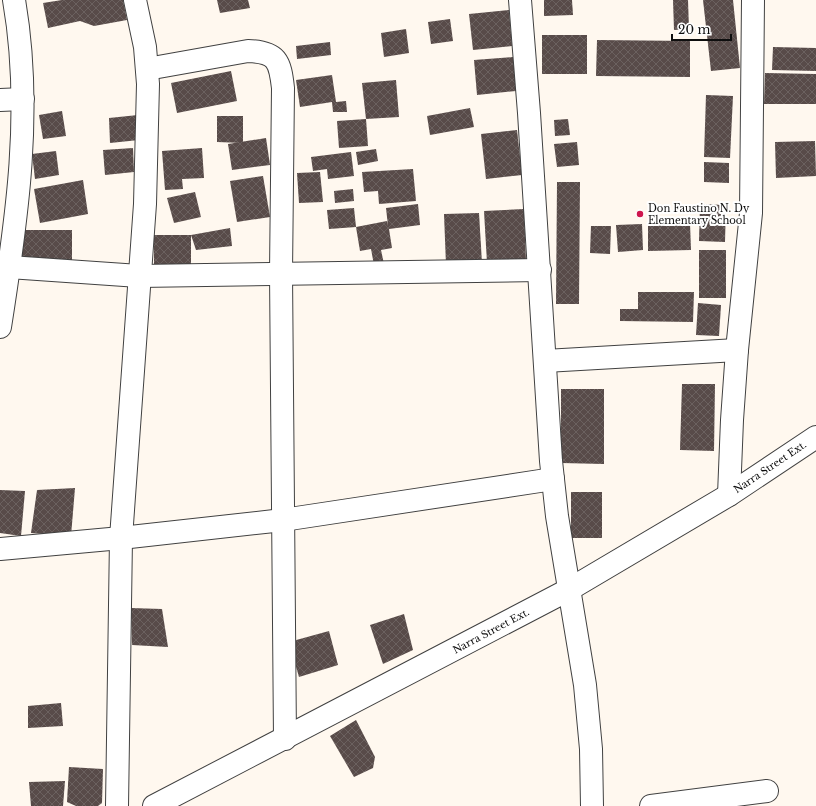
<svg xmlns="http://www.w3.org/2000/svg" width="816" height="806" viewBox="0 0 816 806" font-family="'Libre Baskerville',serif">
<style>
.building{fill:url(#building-cross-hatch)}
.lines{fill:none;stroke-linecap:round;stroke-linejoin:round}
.minor-casing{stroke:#414141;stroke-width:24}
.minor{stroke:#fff;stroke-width:22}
.poi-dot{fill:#ce164e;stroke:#fff;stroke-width:1.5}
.labels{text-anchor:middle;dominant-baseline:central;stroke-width:4;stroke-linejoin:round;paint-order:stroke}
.poi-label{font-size:10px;fill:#0e0e0e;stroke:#fff;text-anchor:start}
.street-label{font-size:10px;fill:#0e0e0e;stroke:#fff}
</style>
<defs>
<pattern id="building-cross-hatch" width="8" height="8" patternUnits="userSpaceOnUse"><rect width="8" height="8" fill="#584b49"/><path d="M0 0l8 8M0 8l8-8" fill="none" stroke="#6b615f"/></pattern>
</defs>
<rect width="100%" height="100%" fill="#fff8ef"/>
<g class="building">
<polygon points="62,0 123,0 127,20 94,26 80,21 48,28 43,3"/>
<polygon points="217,0 248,0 250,8 220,13"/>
<polygon points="544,0 572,0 573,15 544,16"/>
<polygon points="673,0 688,0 689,29 674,30"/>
<polygon points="703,0 733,0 740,68 711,71"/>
<polygon points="509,10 512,46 473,50 469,14"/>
<polygon points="450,19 453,41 431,44 428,22"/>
<polygon points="406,29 409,53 384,57 381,33"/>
<rect x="542" y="35" width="45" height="39"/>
<polygon points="597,40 690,41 690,77 596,76"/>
<polygon points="330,42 331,55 297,59 296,46"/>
<polygon points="773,47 816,48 816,71 772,70"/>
<polygon points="513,57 516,91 477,95 474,60"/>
<polygon points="231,71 237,101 177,113 171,83"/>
<polygon points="765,73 816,74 816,104 764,104"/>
<polygon points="332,75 336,102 346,101 347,112 333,112 332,102 300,107 296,80"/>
<polygon points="396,80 399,117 366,119 362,83"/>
<polygon points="706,95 733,96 730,158 704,157"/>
<polygon points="470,108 474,127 430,135 427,116"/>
<polygon points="62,111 66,136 43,139 39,115"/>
<polygon points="138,115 139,140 110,143 109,118"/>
<polygon points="217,116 243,116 243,143 217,142"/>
<polygon points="366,119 368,146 339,148 337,121"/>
<polygon points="568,119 570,135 555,136 554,120"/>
<polygon points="517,130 522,175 486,179 481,134"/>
<polygon points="266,138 270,165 232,170 228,144"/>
<polygon points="815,141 816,176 776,178 775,142"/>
<polygon points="577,142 579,165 557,167 554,144"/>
<polygon points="133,148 134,172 105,175 103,150"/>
<polygon points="202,148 204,178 182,179 183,189 165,190 162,151"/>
<polygon points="376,149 378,161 358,165 356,152"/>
<polygon points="56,151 59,175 35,179 32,154"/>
<polygon points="351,152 354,176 328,179 327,169 313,171 311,157"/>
<polygon points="704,162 729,163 729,183 704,182"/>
<polygon points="413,169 416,201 379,204 378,191 364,192 362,172"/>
<polygon points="320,172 323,202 299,203 297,173"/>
<polygon points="263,176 270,217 237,222 230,181"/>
<polygon points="83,180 88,214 40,223 34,189"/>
<polygon points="557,182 580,182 579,304 556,304"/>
<polygon points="353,189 354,201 335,203 334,191"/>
<polygon points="195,192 201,217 174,223 167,198"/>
<polygon points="418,204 420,225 389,229 392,248 381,250 384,264 374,265 371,249 360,251 356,227 387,221 388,226 386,208"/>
<polygon points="700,204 726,205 725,242 699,241"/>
<polygon points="354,208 356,227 329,229 327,210"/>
<polygon points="524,209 526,261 487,263 484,211"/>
<polygon points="479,213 482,263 446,265 444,214"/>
<polygon points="690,223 691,250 648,251 648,224"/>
<polygon points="642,224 643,250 618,252 616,225"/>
<polygon points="591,226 611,226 610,254 590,253"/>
<polygon points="230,228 232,246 196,250 191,235"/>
<rect x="22" y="230" width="50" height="31"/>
<rect x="154" y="235" width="37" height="33"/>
<rect x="699" y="250" width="27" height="48"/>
<polygon points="638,292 694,292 693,322 620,321 620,309 638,309"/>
<polygon points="698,303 721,305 719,336 696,335"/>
<polygon points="682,384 715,384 714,451 680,450"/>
<polygon points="561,389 604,389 604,464 561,463"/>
<polygon points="75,488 71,536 31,533 37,490"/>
<polygon points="0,490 25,491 21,536 0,533"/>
<rect x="571" y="492" width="31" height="46"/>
<polygon points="131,608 162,609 168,647 132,645"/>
<polygon points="404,614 413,650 383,664 370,625"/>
<polygon points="329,631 338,665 299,677 289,642"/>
<polygon points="61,703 63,726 28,728 28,706"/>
<polygon points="356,720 375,757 373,768 354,777 330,736"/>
<polygon points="69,767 103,769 102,803 98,806 76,806 67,802"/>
<polygon points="65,781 63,806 31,806 29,782"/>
</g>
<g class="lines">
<g class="minor-casing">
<g id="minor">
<polyline points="520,0 529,113 551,461 557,516 585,685 591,749 592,806"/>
<path d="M 147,69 L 248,51 C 277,52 280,61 283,88 L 281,273 L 285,739"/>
<polyline points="0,100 23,99"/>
<polyline points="9,267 139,276 540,270"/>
<path d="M 0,327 C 17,219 33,109 14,0"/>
<polyline points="545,361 737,350"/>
<polyline points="729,495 732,420 737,350 751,213 753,0"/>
<polyline points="0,549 121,538 283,520 553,479"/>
<polyline points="117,806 121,538 145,204 148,84 145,47 135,0"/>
<polyline points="154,806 570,589 729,495 816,437"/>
<polyline points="651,806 767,791"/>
</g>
</g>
<use href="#minor" class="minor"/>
</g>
<circle class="poi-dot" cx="640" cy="214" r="4"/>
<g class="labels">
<g class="poi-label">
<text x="648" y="208">Don Faustino N. Dy<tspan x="648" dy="12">Elementary School</tspan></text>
</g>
<g class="street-label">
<text transform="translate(770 467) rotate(-34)">Narra Street Ext.</text>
<text transform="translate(491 631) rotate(-28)">Narra Street Ext.</text>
</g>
</g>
<path d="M672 34v6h59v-6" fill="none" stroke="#0e0e0e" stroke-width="2"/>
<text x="678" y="34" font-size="12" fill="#0e0e0e" stroke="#ffffff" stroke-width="3" paint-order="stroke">20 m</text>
</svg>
